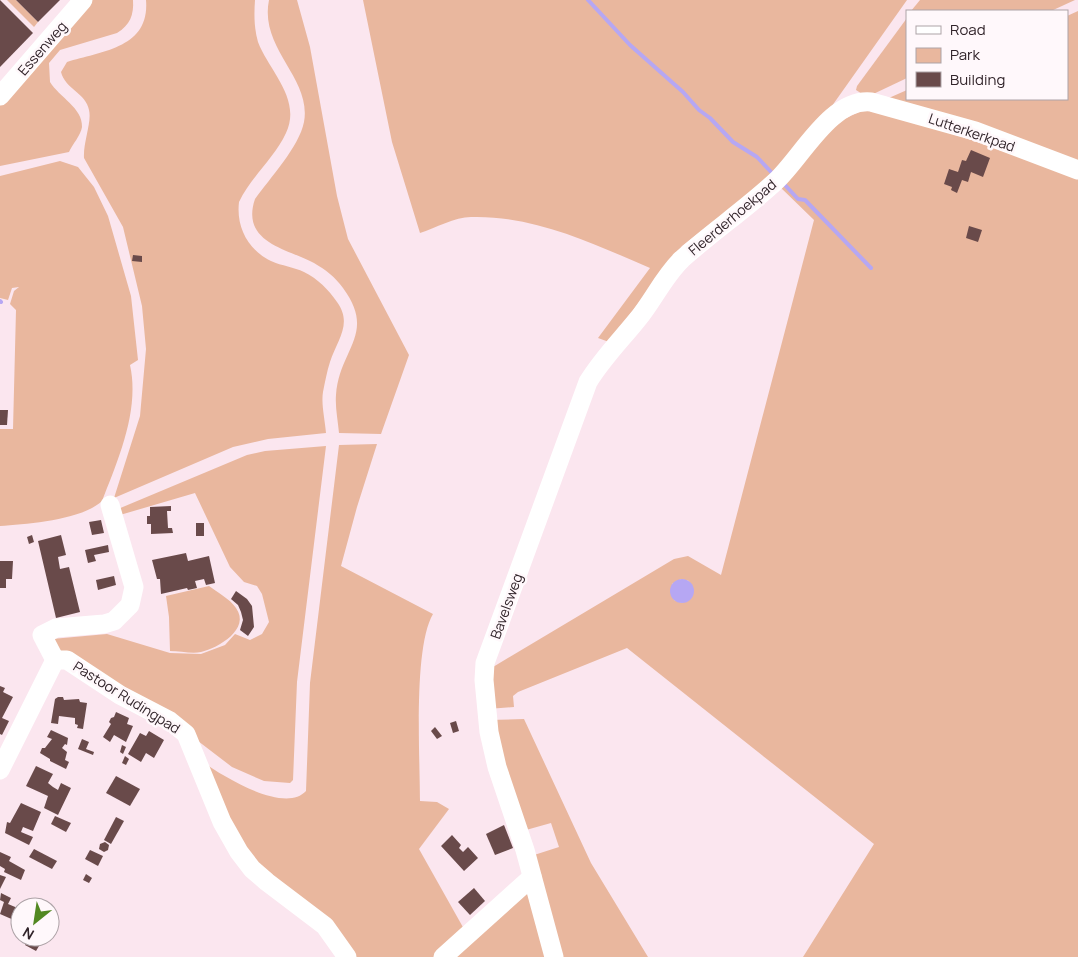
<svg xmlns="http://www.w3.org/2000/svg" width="1078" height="957" viewBox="0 0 1078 957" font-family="Manrope,sans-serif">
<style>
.green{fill:#e9b79e;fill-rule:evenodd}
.water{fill:#b6a7f3}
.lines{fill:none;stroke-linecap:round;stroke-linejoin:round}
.stream{stroke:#b6a7f3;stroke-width:4}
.building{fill:#694a4a}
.minor{stroke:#fff;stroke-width:19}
.labels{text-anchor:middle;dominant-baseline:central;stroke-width:5;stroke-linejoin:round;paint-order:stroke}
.street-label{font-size:14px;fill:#31242a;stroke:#fff8fb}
</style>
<rect width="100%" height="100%" fill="#fbe6ef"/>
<g class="green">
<polygon points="7,0 16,0 38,22 34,27"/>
<path d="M 91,0 L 133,0 C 134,15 130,25 117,33 L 60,50 L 49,63 L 50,82 C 59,97 83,108 82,127 C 81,135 72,145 69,152 L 0,166 L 0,105 Z"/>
<path d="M 146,0 L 255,0 C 254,14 254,28 258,42 C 269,71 302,99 286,133 C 275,157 251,177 239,202 C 236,227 248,250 271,261 C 282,266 294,267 304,272 C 318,279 328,289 337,302 C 353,324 337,340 330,362 C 327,371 325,382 323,392 C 321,404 325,420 326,433 L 268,439 L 233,447 L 114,498 L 140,416 L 146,349 L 142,306 L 123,227 L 84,158 C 83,142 92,122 89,110 C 86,93 65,89 61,72 L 67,62 C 102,51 150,48 146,0 Z"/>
<path d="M 269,0 L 297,0 L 310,47 L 337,196 L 348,239 L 409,355 L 381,434 L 339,433 C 338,421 335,407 336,395 C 339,349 377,334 343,288 C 335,277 326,270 314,263 C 289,249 240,243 255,199 C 270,178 299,147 304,122 C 312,78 259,49 269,0 Z"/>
<path d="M 363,0 L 907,0 L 822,120 L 771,177 L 682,246 L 609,342 L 598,338 L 650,268 C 594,244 534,215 471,217 C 455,217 435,228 420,233 L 392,142 Z"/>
<polygon points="920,0 1075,0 1051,11 911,11"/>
<polygon points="1078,11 1078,167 882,101 907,90 907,99 1067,99 1067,16"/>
<polygon points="907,18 907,78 867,97 856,90 857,86"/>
<path d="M 865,109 L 953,132 L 1078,179 L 1078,957 L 803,957 L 874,844 L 627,648 L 518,692 L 513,696 L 514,707 L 488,709 L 493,667 L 674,559 L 688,556 L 721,575 L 814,220 L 778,185 L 828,127 ZM 681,579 L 689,581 L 692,597 L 682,603 L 674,600 L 672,584 Z"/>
<path d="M 60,161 L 78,167 L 94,187 L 108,216 L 131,296 L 138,360 L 130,365 C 140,410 118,460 102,501 C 82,520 28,524 0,526 L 0,429 L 13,429 L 16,310 L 10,304 L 14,291 L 19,287 L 12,288 L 8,300 L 0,298 L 0,176 Z"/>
<path d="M 377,444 L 357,507 L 341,566 L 433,614 C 413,648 420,758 420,801 L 437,802 L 449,809 L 419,849 L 464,929 L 434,957 L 353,957 L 247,860 L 200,760 C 219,774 284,815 306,791 L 310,683 L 339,445 Z"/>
<polygon points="326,446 297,682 293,780 290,783 264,781 232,767 181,728 49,647 52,639 107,634 170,653 201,654 225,645 235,634 250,640 262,634 269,622 262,594 257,586 244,582 230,567 195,493 120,515 118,509 247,455 265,451"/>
<path d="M 209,586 C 217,592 230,599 236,608 C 251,629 218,648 201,652 C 192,654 180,651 170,651 L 169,617 L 166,596 Z"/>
<polygon points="524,719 591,863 648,957 560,957 531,856 559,847 551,823 526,830 488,720"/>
<polygon points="526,889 547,957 450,957"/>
</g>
<circle class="water" cx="682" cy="591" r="12"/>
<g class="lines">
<g class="stream">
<polyline points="588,0 630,45 683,92 699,110 710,118 733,142 757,157 773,174"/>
<polyline points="783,183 798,199 805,200 871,268"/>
<polyline points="0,301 1,302"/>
</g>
</g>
<g class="building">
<polygon points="0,0 33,33 0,67"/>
<polygon points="16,0 60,0 38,22"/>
<polygon points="971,150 990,158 983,177 971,172 968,182 962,180 957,193 951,190 952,187 944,184 949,169 958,172 962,160 966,161"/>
<polygon points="969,226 982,230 978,242 966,238"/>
<polygon points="133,255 142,256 142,262 132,261"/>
<polygon points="0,410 8,410 7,425 0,425"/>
<polygon points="171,506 171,511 167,511 168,528 172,528 173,533 151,534 151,524 147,524 147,516 150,516 150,507"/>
<polygon points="101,520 104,533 92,535 89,522"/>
<rect x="196" y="523" width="8" height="13"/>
<polygon points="32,535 34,542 29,544 27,537"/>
<polygon points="61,535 66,555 58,557 60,569 69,567 80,612 56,618 38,541"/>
<polygon points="108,545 109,552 94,555 96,561 88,563 85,550"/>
<polygon points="186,553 188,561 209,556 215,583 206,585 204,579 195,581 197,588 188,590 187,588 161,594 160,579 157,579 152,560"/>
<polygon points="0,561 13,561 12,579 6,579 6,588 0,588"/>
<polygon points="114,576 116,585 98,590 96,580"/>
<polygon points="236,591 247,599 252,606 254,627 248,636 240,630 243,620 241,612 238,605 231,599"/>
<polygon points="0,686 5,688 3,692 13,697 2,718 9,721 2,735 0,734"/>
<polygon points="58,697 63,697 64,700 79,699 80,702 87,703 83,729 77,728 78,725 75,724 75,718 59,716 58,724 51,723 55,699"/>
<polygon points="116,712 129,718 127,724 133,726 126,742 114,735 110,742 103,737 111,724 109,722 111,718 114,717"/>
<polygon points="456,721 459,731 453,733 450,723"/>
<polygon points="435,727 442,736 437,739 431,731"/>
<polygon points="51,730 68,738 67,745 65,744 62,748 67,752 65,760 69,762 66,769 50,761 50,759 40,753 42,748 45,748 52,739 47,737"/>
<polygon points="149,731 164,740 154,758 146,753 141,762 128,754 140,733 146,736"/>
<polygon points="82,739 89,742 86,749 94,752 93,755 78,749"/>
<polygon points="122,745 126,747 123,754 120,752"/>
<polygon points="125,756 129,759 126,765 122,763"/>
<polygon points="36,766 53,774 48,783 53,787 58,790 61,783 71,788 58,815 44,808 48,796 26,786"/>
<polygon points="116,776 140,789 130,806 106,793"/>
<polygon points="21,803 41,812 33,831 23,827 21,832 33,837 29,845 5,833 7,822 10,823"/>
<polygon points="55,816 71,823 66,832 51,824"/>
<polygon points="116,817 124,821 111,844 104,840"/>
<polygon points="504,825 513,848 495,855 486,834"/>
<polygon points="452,835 461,845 459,848 463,852 468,847 478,858 464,871 441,846"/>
<polygon points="105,842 109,845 108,850 104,852 99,849 100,844"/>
<polygon points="34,849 57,861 52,869 29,857"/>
<polygon points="90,850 103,856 98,866 85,859"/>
<polygon points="0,852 11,857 9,861 25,870 21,880 4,872 5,869 0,866"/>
<polygon points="86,874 92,878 89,883 83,880"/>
<polygon points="0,875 6,877 0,889"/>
<polygon points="474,888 485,901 470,915 458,902"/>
<polygon points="1,893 11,898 8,904 20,909 16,921 0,914 4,902 0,900"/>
<polygon points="30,937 42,941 36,951 25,945"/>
</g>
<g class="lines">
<g class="minor">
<polyline points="0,96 83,0"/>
<polyline points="55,660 67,660 120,695 170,721 186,734 222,822 239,852 252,869 267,882 325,926 347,957"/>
<polyline points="55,660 42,635 56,628 104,624 114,621 130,605 134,587 110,505"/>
<polyline points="0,770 55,660"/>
<polyline points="443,957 532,877"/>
<path d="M 554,957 L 525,850 L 497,767 L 489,732 L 484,680 L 485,663 L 588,382 C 602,359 620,341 637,320 C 653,301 664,276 682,259 C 712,232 746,209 776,181 C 802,157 831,98 871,102 L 975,131 L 1078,170"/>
</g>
</g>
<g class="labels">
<g class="street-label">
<text transform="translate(42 48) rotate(-49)">Essenweg</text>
<text transform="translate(972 132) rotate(19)">Lutterkerkpad</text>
<text transform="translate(732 217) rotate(-40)">Fleerderhoekpad</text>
<text transform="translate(506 606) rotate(-70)">Bavelsweg</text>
<text transform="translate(127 697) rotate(32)">Pastoor Rudingpad</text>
</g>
</g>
<rect x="906" y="10" width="162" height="90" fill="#fff8fb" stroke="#ada3a7"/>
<rect x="916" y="26" width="25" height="8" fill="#ffffff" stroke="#ada3a7"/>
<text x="950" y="35" font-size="15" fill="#31242a">Road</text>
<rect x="916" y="48" width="25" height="15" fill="#e9b79e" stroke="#ada3a7"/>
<text x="950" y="60" font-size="15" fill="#31242a">Park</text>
<rect x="916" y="72" width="25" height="15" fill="#694a4a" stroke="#ada3a7"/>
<text x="950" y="85" font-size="15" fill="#31242a">Building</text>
<g transform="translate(35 922) rotate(210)"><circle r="24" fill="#fff8fb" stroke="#ada3a7"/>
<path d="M0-4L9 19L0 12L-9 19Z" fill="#528821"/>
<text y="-8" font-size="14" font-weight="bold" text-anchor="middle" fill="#31242a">N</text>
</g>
</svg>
